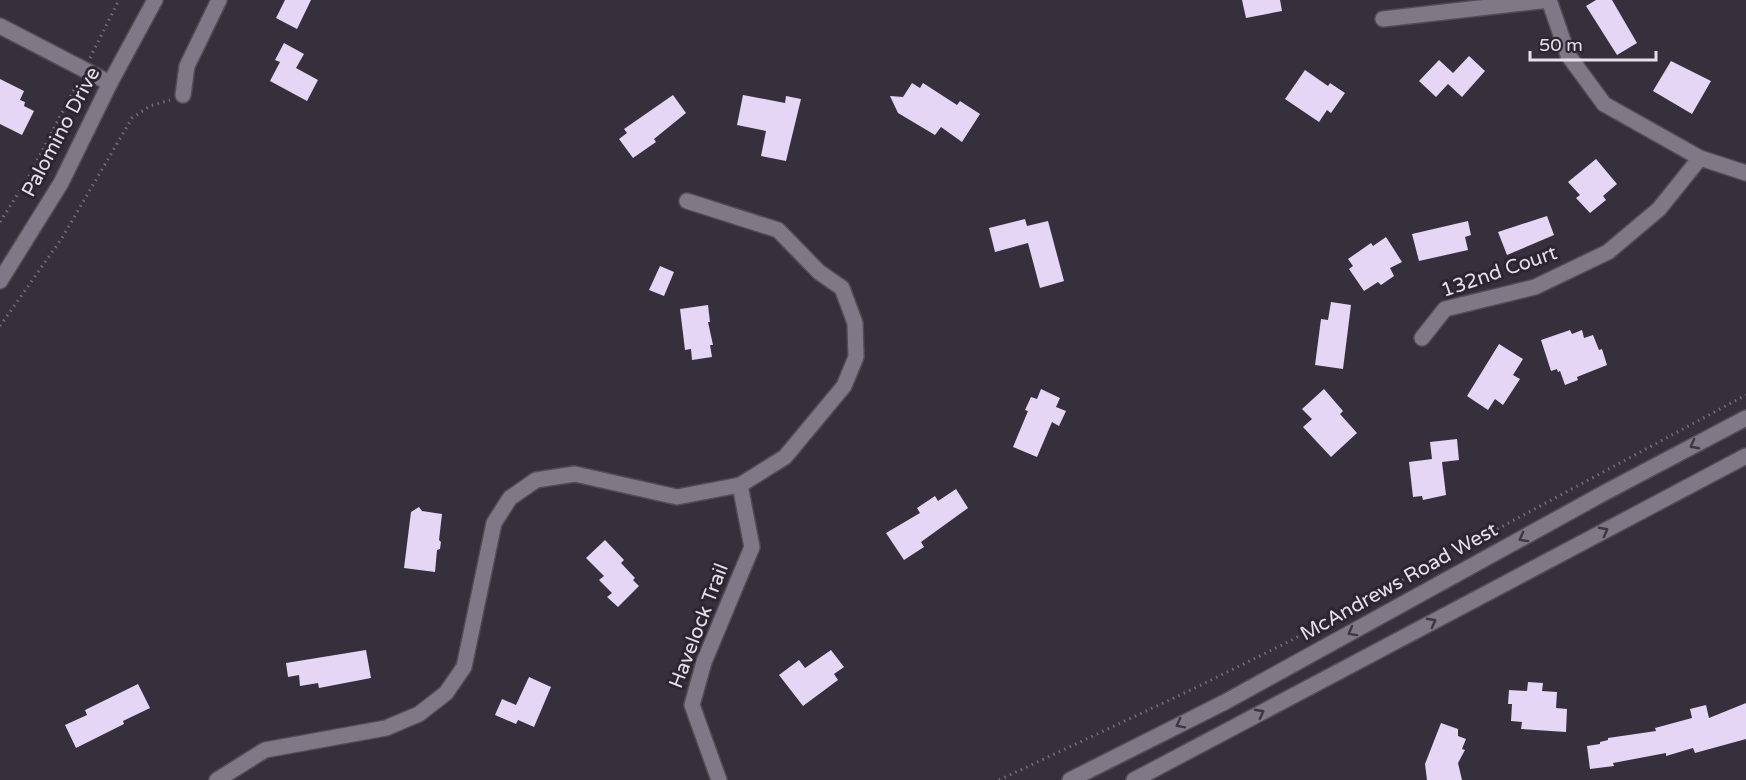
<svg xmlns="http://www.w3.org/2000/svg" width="1746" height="780" viewBox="0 0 1746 780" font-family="'Varela Round',sans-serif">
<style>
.building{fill:#e4d6f4}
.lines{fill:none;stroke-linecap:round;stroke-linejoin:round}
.street-casing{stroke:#524c56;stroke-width:18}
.secondary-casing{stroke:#524c56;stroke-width:18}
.path{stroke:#736d79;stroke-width:3;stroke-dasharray:1.5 4.5;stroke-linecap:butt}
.street{stroke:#7f7886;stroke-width:15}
.secondary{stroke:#7f7886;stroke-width:15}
.oneway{stroke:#3d3643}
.labels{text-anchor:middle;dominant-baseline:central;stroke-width:6;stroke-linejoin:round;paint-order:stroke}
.street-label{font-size:20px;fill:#e5e1e9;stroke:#2c2632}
</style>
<rect width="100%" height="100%" fill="#36303d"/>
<g class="building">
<polygon points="285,0 311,0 297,29 276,18"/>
<polygon points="1242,0 1280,0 1282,11 1246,18"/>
<polygon points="1596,0 1612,0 1637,43 1617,55 1586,6"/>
<polygon points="284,43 304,54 296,68 318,80 307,101 270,81 280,62 275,60"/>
<polygon points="1469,56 1485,71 1462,97 1448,84 1436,97 1419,81 1439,60 1453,73"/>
<polygon points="1671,61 1711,81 1692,114 1653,91"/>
<polygon points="1305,70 1328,86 1330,83 1345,93 1331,113 1327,110 1319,122 1285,99"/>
<polygon points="0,79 24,91 20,100 25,102 24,106 34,111 22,135 0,124"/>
<polygon points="912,83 920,88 923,83 957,105 960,101 980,114 962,142 941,127 935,135 898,113 890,96 903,97"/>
<polygon points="673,95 686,113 654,139 656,142 633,158 619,139 627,133 624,129"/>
<polygon points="743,95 785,103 786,96 801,99 786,161 761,156 766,131 737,125"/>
<polygon points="1596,159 1617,184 1603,196 1606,200 1590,213 1576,198 1580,195 1568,182"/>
<polygon points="1547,216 1554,235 1507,255 1498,232"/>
<polygon points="1025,219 1027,226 1048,221 1064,281 1040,288 1028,243 995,252 989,228"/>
<polygon points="1468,221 1471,235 1465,237 1468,250 1419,261 1412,234"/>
<polygon points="1386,237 1402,262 1390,268 1394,276 1381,285 1378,282 1364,291 1349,269 1353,266 1348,259 1371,243 1373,246"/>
<polygon points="660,266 674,272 664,296 649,290"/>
<polygon points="1331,302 1351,305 1343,369 1315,365 1321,319 1328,320"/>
<polygon points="708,305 710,322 708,322 713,345 710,345 712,357 692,360 691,349 685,350 680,309"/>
<polygon points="1570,330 1572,334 1582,330 1584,338 1593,335 1599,350 1602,349 1607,365 1577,377 1578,380 1565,385 1560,371 1558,372 1557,369 1551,371 1541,340"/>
<polygon points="1499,344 1523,359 1513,375 1520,379 1503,405 1495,399 1488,410 1467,396"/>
<polygon points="1041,389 1060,398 1056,407 1066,411 1059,426 1052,422 1037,457 1013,447 1028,411 1025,410 1031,397 1037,399"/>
<polygon points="1324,389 1343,411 1340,414 1357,433 1331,457 1303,427 1312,419 1302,409"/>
<polygon points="1457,439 1459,460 1442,462 1446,495 1423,500 1422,496 1413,497 1409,462 1432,459 1430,442"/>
<polygon points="956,489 968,508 921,542 924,547 904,560 886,533 920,513 917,508 935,496 938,501"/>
<polygon points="419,507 422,511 442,514 439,540 441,542 440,549 437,550 435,572 404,568 411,512"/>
<polygon points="605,540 624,560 621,563 635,578 633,580 639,586 618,607 607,597 612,593 599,580 604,576 586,558"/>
<polygon points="366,650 371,678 319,688 318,683 300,686 299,675 288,677 286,663"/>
<polygon points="831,650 844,667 834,674 838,680 803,706 779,675 799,660 805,668"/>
<polygon points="529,677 551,687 534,727 518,720 516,724 495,715 502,699 516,705"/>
<polygon points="1528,682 1543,683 1542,691 1557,692 1556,708 1567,709 1566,732 1521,729 1522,722 1511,721 1512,704 1508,704 1509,690 1527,691"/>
<polygon points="138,684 150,708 123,721 124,724 76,748 65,725 87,715 85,710"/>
<polygon points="1746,703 1746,739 1695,753 1693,748 1666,756 1666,753 1613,763 1614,766 1590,769 1587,746 1600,744 1600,742 1608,740 1608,738 1656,731 1655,728 1692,718 1690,709 1706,705 1709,718"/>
<polygon points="1441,723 1458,729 1458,736 1466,739 1462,749 1465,750 1458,763 1462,780 1427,780 1425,764"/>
</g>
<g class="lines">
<g class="street-casing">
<g id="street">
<polyline points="1383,19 1549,0 1568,55 1604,104 1700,158 1746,173"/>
<polyline points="0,26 110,83"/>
<polyline points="183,95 187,66 219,0"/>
<polyline points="1422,338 1445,309 1535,287 1608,252 1659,209 1700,158"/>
<polyline points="217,780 265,750 386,728 419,714 446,693 464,667 494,523 510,498 536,480 575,474 677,497 740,485 785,457 844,386 856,357 855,323 842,288 819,272 778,230 687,201"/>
<polyline points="719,780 692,705 704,662 752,547 740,485"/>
</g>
</g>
<g class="secondary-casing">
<g id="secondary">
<polyline points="0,281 61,183 110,83 155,0"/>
<polyline points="1070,780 1225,702 1604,493 1746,418"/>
<polyline points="1134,780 1746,456"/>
</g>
</g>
<g class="path">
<polyline points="90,58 119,0"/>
<polyline points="0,222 28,178 78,82"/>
<polyline points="0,326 62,238 132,118 150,106 170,100"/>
<polyline points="999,780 1193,689 1288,642 1746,395"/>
</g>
<use href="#street" class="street"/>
<use href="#secondary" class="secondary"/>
</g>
<defs><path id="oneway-chevron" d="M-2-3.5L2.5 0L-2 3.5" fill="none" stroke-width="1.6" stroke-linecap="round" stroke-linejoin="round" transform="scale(1.5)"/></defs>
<g class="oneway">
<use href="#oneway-chevron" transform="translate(1694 445) rotate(152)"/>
<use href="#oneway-chevron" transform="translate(1604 531) rotate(-28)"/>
<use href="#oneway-chevron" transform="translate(1523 538) rotate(151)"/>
<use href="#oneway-chevron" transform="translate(1432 622) rotate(-28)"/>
<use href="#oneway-chevron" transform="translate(1352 632) rotate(151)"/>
<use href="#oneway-chevron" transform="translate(1260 713) rotate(-28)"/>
<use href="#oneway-chevron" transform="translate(1180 724) rotate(153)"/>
</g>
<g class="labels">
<g class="street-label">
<text transform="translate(61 132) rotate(-62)">Palomino Drive</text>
<text transform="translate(1499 272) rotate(-19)">132nd Court</text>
<text transform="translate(1399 582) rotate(-29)">McAndrews Road West</text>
<text transform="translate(699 626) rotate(-69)">Havelock Trail</text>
</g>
</g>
<path d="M1530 51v9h126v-9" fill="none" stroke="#e5e1e9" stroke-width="3"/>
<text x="1539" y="51" font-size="18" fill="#e5e1e9" stroke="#2c2632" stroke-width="4.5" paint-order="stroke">50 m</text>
</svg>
